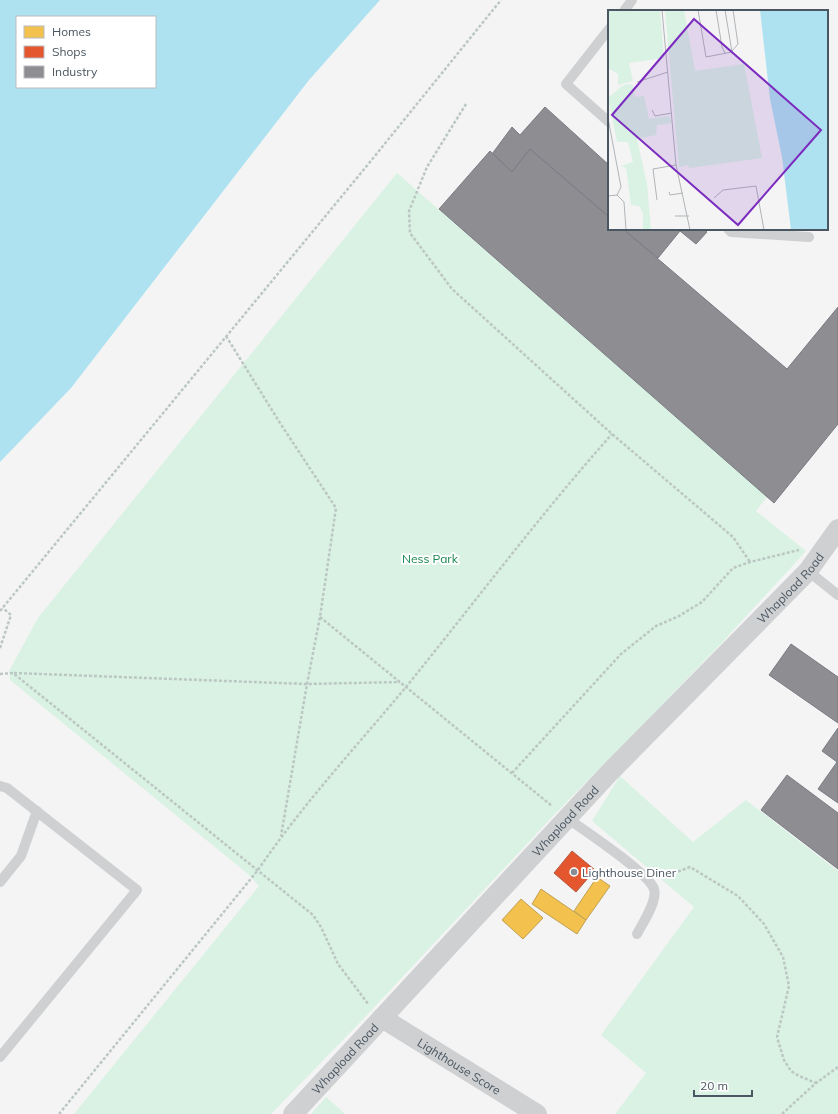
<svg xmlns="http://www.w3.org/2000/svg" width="838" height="1114" viewBox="0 0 838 1114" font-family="Mulish,sans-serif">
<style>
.green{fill:#d9f2e3}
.water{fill:#aee2f0;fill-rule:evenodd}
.homes{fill:#f2c14e;stroke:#c0a154}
.shops{fill:#e4572e;stroke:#b6573d}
.industry{fill:#8d8d92;stroke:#797c83}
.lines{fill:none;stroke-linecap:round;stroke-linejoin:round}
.path{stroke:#bcc7c4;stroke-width:2.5;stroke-dasharray:3 2;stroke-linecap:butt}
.lane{stroke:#ced0d2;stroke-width:10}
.street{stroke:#ced0d2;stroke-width:20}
.poi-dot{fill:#868d94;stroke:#fff;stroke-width:1.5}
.labels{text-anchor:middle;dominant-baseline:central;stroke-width:4;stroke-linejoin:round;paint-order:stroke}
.park-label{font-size:12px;fill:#17864f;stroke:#fff}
.street-label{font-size:12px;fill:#4a5661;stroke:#fff}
.poi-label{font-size:12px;fill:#4a5661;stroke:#fff;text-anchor:start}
.inset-road{fill:none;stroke:#b0b5b9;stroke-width:1}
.view{fill:#7b2cbf;fill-opacity:0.15;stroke:#7b2cbf;stroke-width:2}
.inset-edge{fill:none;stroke:#4a5661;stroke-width:2}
</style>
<rect width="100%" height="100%" fill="#f4f4f4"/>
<g class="green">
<polygon points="397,173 767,497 756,511 806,551 716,649 553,816 367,1015 271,1114 74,1114 259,886 248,874 10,680 9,671 38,618"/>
<polygon points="620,776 693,842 746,800 838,871 838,1114 615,1114 646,1073 601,1035 694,907 592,821"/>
<polygon points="326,1097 345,1114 311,1114"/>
</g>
<path class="water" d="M 0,0 L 380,0 L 309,80 L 71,388 L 0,462 ZM 17,17 L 155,17 L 155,87 L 17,87 Z"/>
<g class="homes">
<polygon points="597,877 610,886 586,920 574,911"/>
<polygon points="541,889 586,920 577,934 532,904"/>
<polygon points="521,899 543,918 523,939 502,920"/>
</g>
<polygon class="shops" points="572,851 595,870 576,892 554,873"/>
<g class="industry">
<polygon points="545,107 609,165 609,217 530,149 512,172 492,154 512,127 520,135"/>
<polygon points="530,149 609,217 609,229 623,229 787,369 838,307 838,424 774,503 439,209 490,151 512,172"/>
<polygon points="623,229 704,229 707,232 696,244 680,231 658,258"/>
<polygon points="791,644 838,677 838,723 769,675"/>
<polygon points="838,728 838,803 818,789 837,762 822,751"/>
<polygon points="787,775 838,813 838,869 761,810"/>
</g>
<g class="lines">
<g class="path">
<polyline points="466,104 427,167 409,211 410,233 452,289 612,434 733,537 750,562"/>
<polyline points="226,336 280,423 336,508 320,617 307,684 281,836"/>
<polyline points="0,611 370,162 501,0"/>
<polyline points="320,617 552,806"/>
<polyline points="0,648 11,615 3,608"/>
<polyline points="14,673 307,684 400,682"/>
<polyline points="0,674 13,673 313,915 321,927 338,964 369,1005"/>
<polyline points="512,773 621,654 656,626 679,616 702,602 733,568 750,562 799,550"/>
<polyline points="664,877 690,867 738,896 764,924 783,957 789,986 777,1037 784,1060 791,1071 799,1076 816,1083"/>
<path d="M 59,1114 L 258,870 C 302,805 356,747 406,687 C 475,602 540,515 612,434"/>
<polyline points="782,1114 816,1083 838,1067"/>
</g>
<g class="lane">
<polyline points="624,11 632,0"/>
<polyline points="609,29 566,84 609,122"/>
<polyline points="728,229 731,232 809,237"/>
<polyline points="808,571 838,595"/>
<polyline points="0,786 7,788 137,890 0,1057"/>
<path d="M 567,818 C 584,830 649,873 654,889 C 658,901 642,924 637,934"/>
<polyline points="0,882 21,856 37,811"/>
</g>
<g class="street">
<path id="s1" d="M 382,1018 L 537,1114"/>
<path id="s2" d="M 293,1114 L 609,773 L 808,571 L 838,529"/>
</g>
</g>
<circle class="poi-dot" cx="574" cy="872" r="4"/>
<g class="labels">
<g class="park-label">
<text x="430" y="558">Ness Park</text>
</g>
<g class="street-label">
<text stroke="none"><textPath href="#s2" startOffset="724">Whapload Road</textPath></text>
<text stroke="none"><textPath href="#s2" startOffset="400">Whapload Road</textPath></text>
<text stroke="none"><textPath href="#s2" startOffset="76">Whapload Road</textPath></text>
<text stroke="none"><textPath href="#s1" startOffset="91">Lighthouse Score</textPath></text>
</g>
<g class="poi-label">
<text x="582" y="872">Lighthouse Diner</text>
</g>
</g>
<g transform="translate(608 10)">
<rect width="220" height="220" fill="#f4f4f4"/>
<path d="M 0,0 L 52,0 L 56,48 L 21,53 L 25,71 L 10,75 L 10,64 L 0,58 ZM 57,0 L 76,0 L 87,61 L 136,54 L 154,148 L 81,158 L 80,155 L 71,157 ZM 20,74 L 25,75 L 27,87 L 36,86 L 41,109 L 61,106 L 64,113 L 49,115 L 48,125 L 29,129 L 39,174 L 43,220 L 35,220 L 35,203 L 31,196 L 23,195 L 18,158 L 13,156 L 25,152 L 20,132 L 9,132 L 0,88 L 14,76 Z" fill="#d9f2e3"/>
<path d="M 152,0 L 220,0 L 220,220 L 183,220 L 174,147 L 162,89 Z" fill="#aee2f0"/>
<path class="inset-road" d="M 54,0 L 68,155 L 82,220M 90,0 L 98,47 L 124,42 L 117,0M 108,0 L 114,37 L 117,43M 124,41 L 130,34 L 125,0M 29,72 L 60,62M 44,100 L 47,106 L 64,103M 0,108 L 13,177 L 9,185 L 0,186M 61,182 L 62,185 L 75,183M 9,185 L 16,192 L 18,220M 106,188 L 115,180 L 148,176 L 156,220M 49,190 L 45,159 L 68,155M 67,206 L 81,206"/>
<path class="view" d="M 86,9 L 213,120 L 130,215 L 4,105 Z"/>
<rect width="220" height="220" class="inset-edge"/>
</g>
<rect x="16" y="16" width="140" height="72" fill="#ffffff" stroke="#b7bbc0"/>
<rect x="24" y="26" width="20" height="12" fill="#f2c14e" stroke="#b7bbc0"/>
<text x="52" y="36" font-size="12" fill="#4a5661">Homes</text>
<rect x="24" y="46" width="20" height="12" fill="#e4572e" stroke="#b7bbc0"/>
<text x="52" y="56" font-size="12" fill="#4a5661">Shops</text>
<rect x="24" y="66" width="20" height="12" fill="#8d8d92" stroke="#b7bbc0"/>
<text x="52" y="76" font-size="12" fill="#4a5661">Industry</text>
<path d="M694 1090v6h58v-6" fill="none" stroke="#4a5661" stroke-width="2"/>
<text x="700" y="1090" font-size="12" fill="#4a5661" stroke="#ffffff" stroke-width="3" paint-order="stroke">20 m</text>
</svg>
